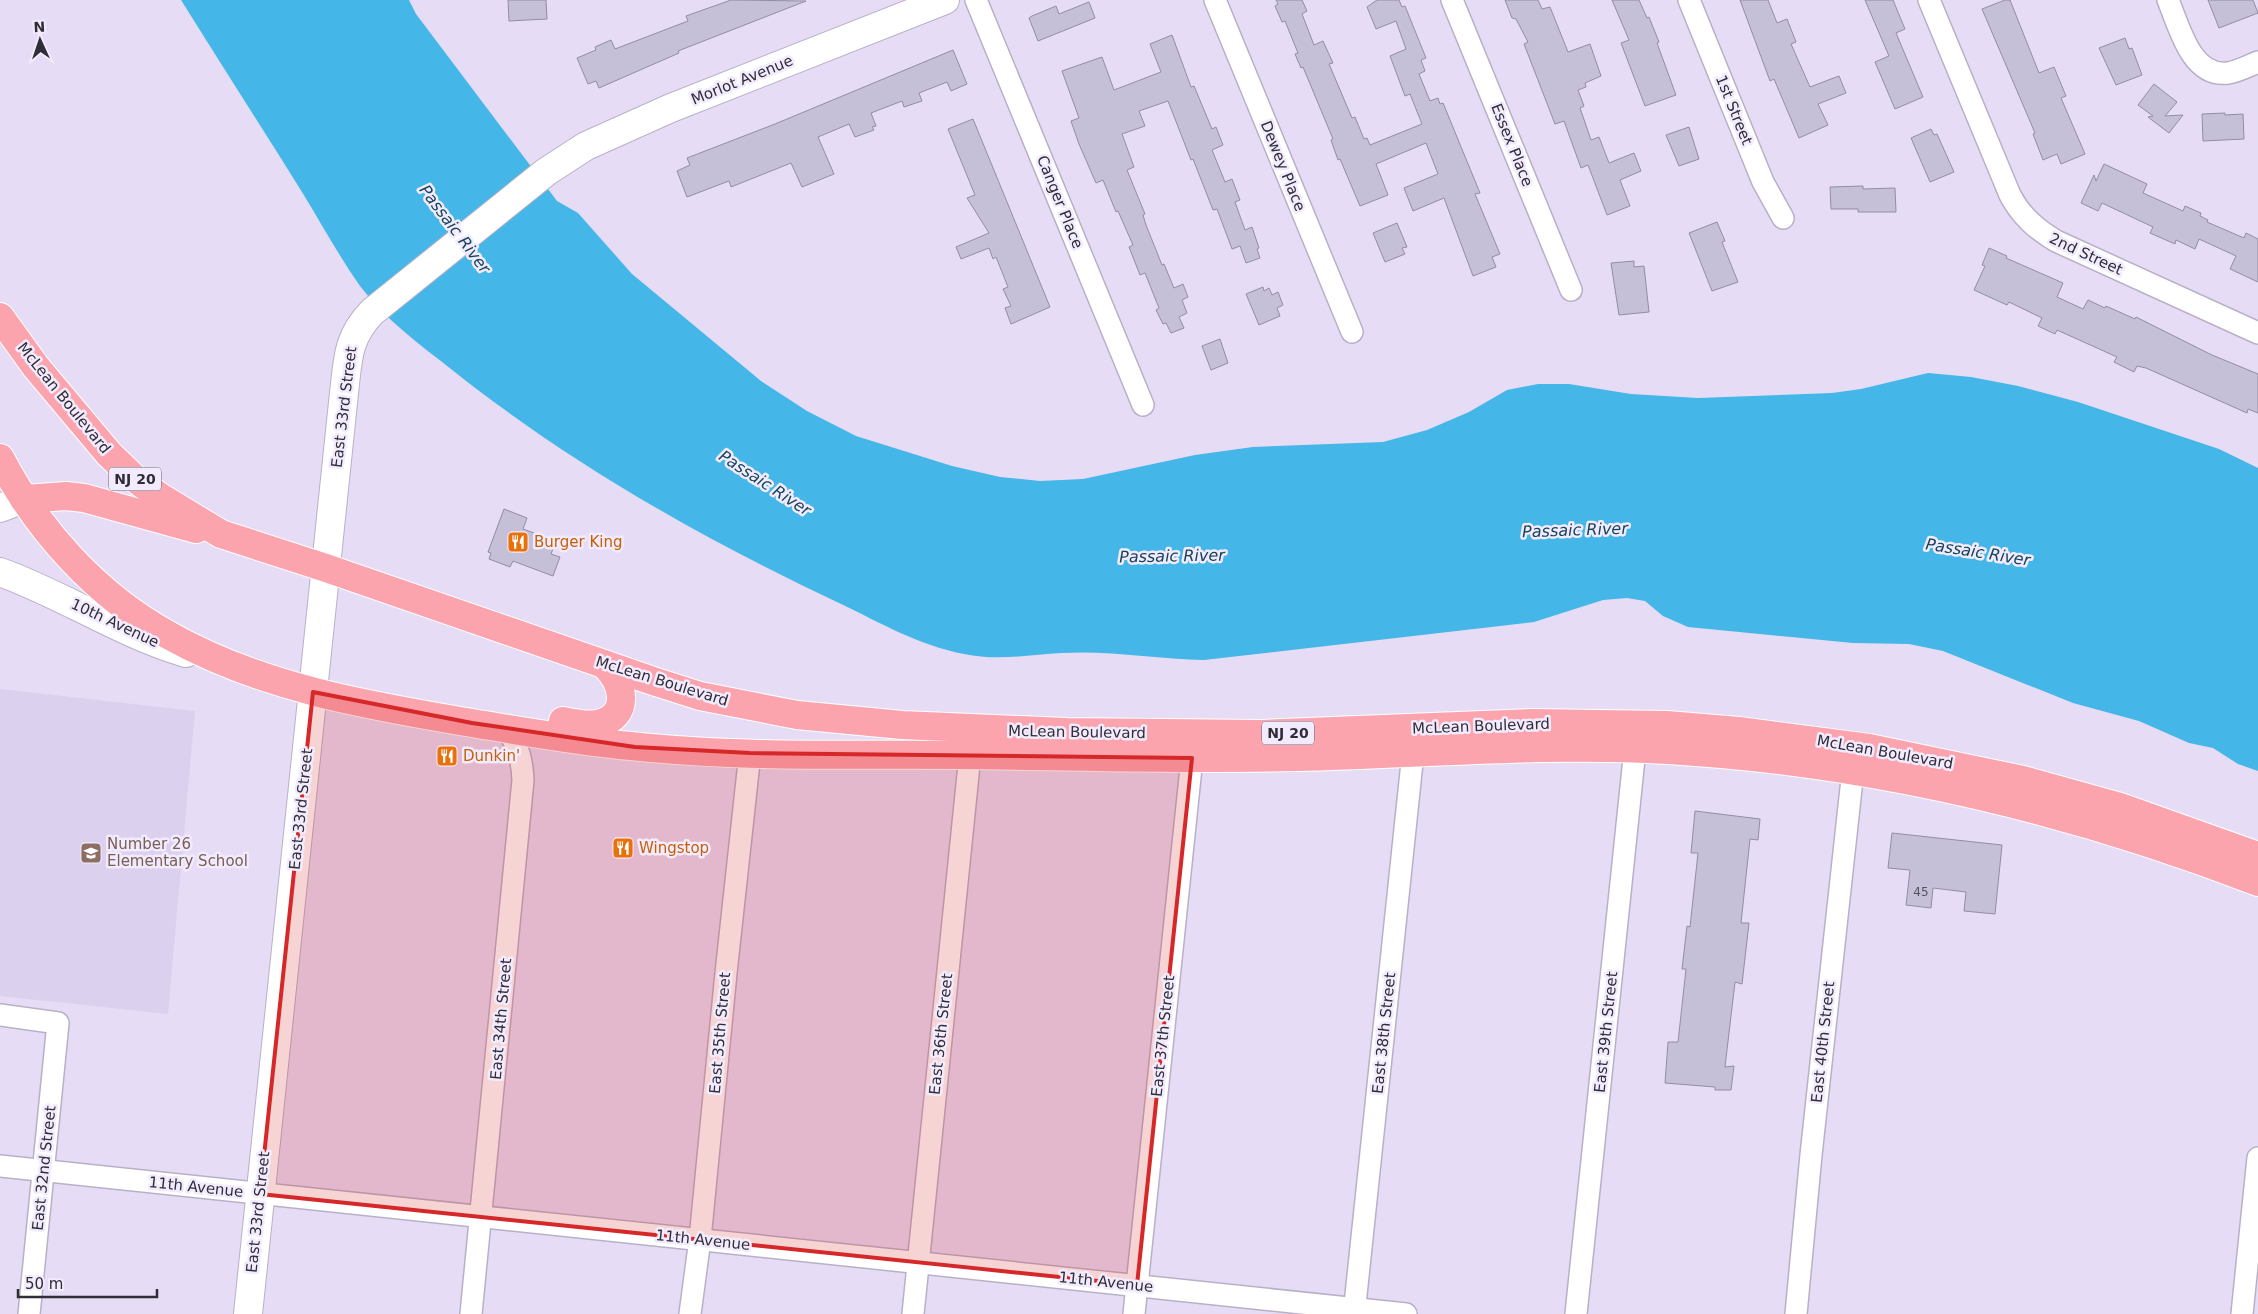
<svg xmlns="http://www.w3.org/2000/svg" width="2258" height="1314" viewBox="0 0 2258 1314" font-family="'DejaVu Sans',sans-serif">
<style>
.built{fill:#dcd0ef}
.water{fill:#44b6e8}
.building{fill:#c5bfd7;stroke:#938da4}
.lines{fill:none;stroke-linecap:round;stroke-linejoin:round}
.minor-casing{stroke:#b9b0c7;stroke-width:24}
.secondary-casing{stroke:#b9b0c7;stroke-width:30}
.primary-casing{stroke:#fff;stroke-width:30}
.minor{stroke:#fff;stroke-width:21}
.secondary{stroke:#fff;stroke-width:28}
.primary{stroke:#fca4ad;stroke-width:28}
.marked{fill:#d62828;fill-opacity:0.2;stroke:#d62828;stroke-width:4;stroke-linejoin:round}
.labels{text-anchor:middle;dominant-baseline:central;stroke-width:5;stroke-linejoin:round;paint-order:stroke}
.number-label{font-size:12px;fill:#55525e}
.shield{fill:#f2ebfe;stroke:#6a6672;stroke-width:1}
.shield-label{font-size:14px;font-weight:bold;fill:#302d36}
.street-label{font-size:15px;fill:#302d36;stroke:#f2ebfe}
.food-label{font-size:15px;fill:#c56008;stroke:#f2ebfe;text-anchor:start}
.education-label{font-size:15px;fill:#785e54;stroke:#f2ebfe;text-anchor:start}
.water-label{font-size:16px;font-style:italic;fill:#154459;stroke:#f2ebfe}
</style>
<rect width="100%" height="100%" fill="#e6dcf5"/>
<polygon class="built" points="0,689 195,711 168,1014 0,996"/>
<path class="water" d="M 181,0 L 409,0 L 416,14 L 557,201 L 578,213 L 632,274 L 761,381 L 807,411 L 856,436 L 952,466 L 1000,477 L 1040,481 L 1083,479 L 1195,455 L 1253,447 L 1383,442 L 1427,430 L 1469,412 L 1507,390 L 1538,384 L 1569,384 L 1631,394 L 1698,398 L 1832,393 L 1861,389 L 1928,373 L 1971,377 L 2018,386 L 2078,402 L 2219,449 L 2258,468 L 2258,771 L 2238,764 L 2213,748 L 2189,743 L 2139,721 L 2073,703 L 1943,651 L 1909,644 L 1853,643 L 1688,627 L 1663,616 L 1645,601 L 1627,598 L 1603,600 L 1534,622 L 1204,660 C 1156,659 1109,650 1061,653 C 1029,655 997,661 964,654 C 918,645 881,623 839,603 C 703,539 569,463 451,369 C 419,344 385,319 360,286 C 339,256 321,223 302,192 C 262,128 221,64 181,0 Z"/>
<g class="building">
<polygon points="508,0 546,0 547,19 509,21"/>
<polygon points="731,0 806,1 678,51 679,53 599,88 596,81 588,84 577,58 596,50 595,47 611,40 615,49 688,21 686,16"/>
<polygon points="1276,0 1302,0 1307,11 1302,14 1314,45 1323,41 1333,63 1329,64 1352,118 1355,117 1364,139 1367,138 1370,145 1422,124 1410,94 1405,96 1390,56 1406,49 1396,21 1376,29 1367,7 1377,0 1399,0 1402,7 1405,6 1426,58 1421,60 1425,71 1419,74 1430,101 1438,98 1440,104 1443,103 1480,193 1475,194 1500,254 1492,257 1496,267 1473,276 1444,198 1413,211 1404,188 1438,174 1426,143 1376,164 1388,195 1360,206 1340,159 1338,160 1331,140 1333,139 1303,67 1301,68 1295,54 1298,53 1285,21 1282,22 1275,6 1278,4"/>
<polygon points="1505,0 1538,0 1542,9 1550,7 1568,52 1590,44 1601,76 1585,83 1586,87 1578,90 1584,106 1580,108 1591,140 1599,137 1609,163 1634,153 1641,171 1620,180 1630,206 1607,215 1588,165 1581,168 1564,121 1555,124 1524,44 1528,42 1516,19 1512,18"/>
<polygon points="1612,0 1639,0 1647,18 1649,17 1659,42 1657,43 1676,95 1645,106 1621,43 1629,40"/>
<polygon points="1740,0 1768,0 1777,23 1787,19 1796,42 1791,44 1810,87 1839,76 1846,93 1818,104 1828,125 1799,138 1774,79 1770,81"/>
<polygon points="1865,0 1893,0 1905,29 1896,33 1923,97 1895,109 1875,62 1889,56"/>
<polygon points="2005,0 2010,0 2039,73 2054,67 2066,96 2061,98 2085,154 2061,164 2057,154 2043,160 2033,134 2035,133 1982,9"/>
<polygon points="2208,0 2253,0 2258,13 2219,28"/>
<polygon points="1089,2 1095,18 1038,41 1029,18 1032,16 1056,6 1059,14"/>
<polygon points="1172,35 1191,87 1194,86 1212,129 1216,127 1223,145 1212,150 1225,182 1232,179 1240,200 1235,202 1245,230 1252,227 1259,248 1257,249 1260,258 1246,263 1240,246 1232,249 1217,209 1213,210 1193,159 1191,160 1168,101 1139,111 1145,126 1122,134 1134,167 1127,170 1145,214 1143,215 1146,225 1162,265 1164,264 1174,288 1183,284 1188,297 1182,300 1187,313 1179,317 1184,328 1171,333 1166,323 1163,324 1156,310 1159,308 1145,273 1140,275 1129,247 1133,245 1118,211 1116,212 1103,180 1096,183 1079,144 1071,121 1079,118 1062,71 1102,57 1114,90 1161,72 1150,44"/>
<polygon points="2125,38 2129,49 2132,48 2142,75 2116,85 2099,48"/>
<polygon points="953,50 967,84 951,91 947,82 919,93 922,101 904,107 902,101 871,113 876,126 872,127 874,130 855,137 849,124 818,137 834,174 802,187 791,163 731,187 729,181 687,197 677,171 690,165 687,158 775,124"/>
<polygon points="2154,84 2177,102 2165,116 2183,115 2169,133 2148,117 2153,116 2138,105"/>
<polygon points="2225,113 2225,115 2243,114 2244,139 2203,141 2202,114"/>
<polygon points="973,119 1050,307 1011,324 1005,308 1011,306 1003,289 1008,287 996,257 993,259 989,248 961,259 956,247 989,233 967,198 975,195 948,129"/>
<polygon points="1689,127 1699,159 1679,166 1666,135"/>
<polygon points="1931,129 1934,135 1937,134 1954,172 1930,182 1911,138"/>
<polygon points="2104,164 2147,184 2143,193 2183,211 2185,206 2201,213 2200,216 2208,220 2207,222 2244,238 2246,233 2258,239 2258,282 2230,269 2236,256 2199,239 2195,249 2176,240 2175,244 2150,233 2153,227 2102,203 2098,211 2081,203 2094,175 2096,181"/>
<polygon points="1863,186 1863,189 1895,188 1896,212 1858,212 1858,209 1831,209 1830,187"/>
<polygon points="1717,222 1725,241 1722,242 1738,282 1712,291 1689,233"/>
<polygon points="1397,223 1407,247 1402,248 1405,254 1385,262 1373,233"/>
<polygon points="1989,248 2007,256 2006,258 2063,283 2057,297 2083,309 2088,300 2105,308 2106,306 2135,319 2136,317 2212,355 2258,374 2258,413 2248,409 2247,413 2146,368 2137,366 2134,372 2114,362 2117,357 2057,330 2055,334 2038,326 2042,318 2009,302 2007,305 1974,290 1985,266 1982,265"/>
<polygon points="1634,261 1634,267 1644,266 1649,312 1619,315 1611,263"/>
<polygon points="1263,287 1264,291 1269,288 1272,295 1278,292 1283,305 1277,308 1280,316 1259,325 1246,294"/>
<polygon points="1220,339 1228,363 1211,370 1202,346"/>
<polygon points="504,509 527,518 523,529 556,541 551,554 560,557 553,576 513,561 510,567 489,559 491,553 488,552"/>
<polygon points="1695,811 1760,819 1758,840 1750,839 1741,923 1749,923 1742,984 1735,982 1725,1067 1734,1066 1731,1090 1715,1090 1715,1087 1665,1083 1668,1042 1678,1042 1686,969 1682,969 1687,926 1690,927 1698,853 1691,853"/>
<polygon points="1892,833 2002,845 1995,914 1964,911 1966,892 1933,888 1931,908 1906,905 1910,870 1888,868"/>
</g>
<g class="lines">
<g class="minor-casing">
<g id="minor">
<polyline points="976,0 1143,405"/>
<polyline points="1215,0 1352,332"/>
<polyline points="1452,0 1571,290"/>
<polyline points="1689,0 1763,182 1783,218"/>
<path d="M 1929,0 L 2010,195 C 2021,216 2036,229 2056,241 L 2258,333"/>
<path d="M 2168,0 C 2179,26 2191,78 2228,73 C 2239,71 2248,66 2258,62"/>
<polyline points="0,1015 58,1023 29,1314"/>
<polyline points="0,1166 1406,1314"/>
<path d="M 471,1314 L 523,780 C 522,759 518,744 505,728"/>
<polyline points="690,1314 700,1239 726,973 750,753"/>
<polyline points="913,1314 970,755"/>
<polyline points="1134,1314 1192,758"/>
<polyline points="1354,1314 1413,753"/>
<polyline points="1576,1314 1635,749"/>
<polyline points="1796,1314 1811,1155 1853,770"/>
<polyline points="2242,1314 2258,1158"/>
</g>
</g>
<g class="secondary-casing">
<g id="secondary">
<polyline points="0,508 24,499"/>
<path d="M 0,572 C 64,595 121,634 186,653"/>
<path d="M 248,1314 L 344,393 C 348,359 347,338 372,312 L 546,172 L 586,146 L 671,108 L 945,0"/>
</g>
</g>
<g class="primary-casing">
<g id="primary">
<polyline points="0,317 36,367 109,454 133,477 160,497 221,534 326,568 653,681 700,696 797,715 902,725 1066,732 1261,734 1532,723 1667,725 1739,731 1869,748 2023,780 2120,807 2258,856"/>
<path d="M 0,458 C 38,531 97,596 170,636 C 261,687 365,705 466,722 C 521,731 576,741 631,746 C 742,758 854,754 965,755 C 1076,756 1187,760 1298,757 C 1421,754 1544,743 1668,750 C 1871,762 2068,809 2258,882"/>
<polyline points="24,499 66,496 84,498 196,529"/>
<path d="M 563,721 C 573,723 586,726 597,724 C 632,717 624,682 604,664"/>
</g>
</g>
<use href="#minor" class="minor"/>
<use href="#secondary" class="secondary"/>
<use href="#primary" class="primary"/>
</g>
<path class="marked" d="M 313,692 L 472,723 L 635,747 L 750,753 L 1192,758 L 1137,1285 L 260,1194 Z"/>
<defs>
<g id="restaurant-square" transform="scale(1.125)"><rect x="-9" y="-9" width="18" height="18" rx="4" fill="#e8710a" stroke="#f2ebfe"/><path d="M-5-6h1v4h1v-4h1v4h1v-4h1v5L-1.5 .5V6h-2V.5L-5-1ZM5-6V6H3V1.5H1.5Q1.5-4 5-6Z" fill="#fff"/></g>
<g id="school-square" transform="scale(1.125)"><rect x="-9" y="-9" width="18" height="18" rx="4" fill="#8d6e63" stroke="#f2ebfe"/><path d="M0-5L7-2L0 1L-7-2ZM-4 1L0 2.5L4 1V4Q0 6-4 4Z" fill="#fff"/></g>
</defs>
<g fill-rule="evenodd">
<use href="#restaurant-square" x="518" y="542"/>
<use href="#restaurant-square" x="447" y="756"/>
<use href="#restaurant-square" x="623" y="848"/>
<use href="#school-square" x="91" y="853"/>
</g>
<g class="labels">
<g class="number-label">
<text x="1921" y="892">45</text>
</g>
<g class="shield">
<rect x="109" y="467.5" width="52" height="23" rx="4"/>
<rect x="1262" y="721.5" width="52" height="23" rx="4"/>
</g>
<g class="shield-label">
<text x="135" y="479">NJ 20</text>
<text x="1288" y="733">NJ 20</text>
</g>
<g class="street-label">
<text transform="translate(742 80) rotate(-22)">Morlot Avenue</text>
<text transform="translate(1734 110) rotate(68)">1st Street</text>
<text transform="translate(1512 145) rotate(68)">Essex Place</text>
<text transform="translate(1283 166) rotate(68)">Dewey Place</text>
<text transform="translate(1060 202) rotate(68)">Canger Place</text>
<text transform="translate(2086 254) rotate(25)">2nd Street</text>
<text transform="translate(64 398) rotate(51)">McLean Boulevard</text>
<text transform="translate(344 407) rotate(-83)">East 33rd Street</text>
<text transform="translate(115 623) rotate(25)">10th Avenue</text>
<text transform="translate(662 681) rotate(17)">McLean Boulevard</text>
<text transform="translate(1481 726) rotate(-2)">McLean Boulevard</text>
<text transform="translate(1077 732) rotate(1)">McLean Boulevard</text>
<text transform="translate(1885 752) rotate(10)">McLean Boulevard</text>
<text transform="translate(301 809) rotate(-84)">East 33rd Street</text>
<text transform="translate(501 1019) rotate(-85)">East 34th Street</text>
<text transform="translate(1606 1032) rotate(-84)">East 39th Street</text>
<text transform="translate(720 1033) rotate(-85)">East 35th Street</text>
<text transform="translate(1384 1033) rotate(-84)">East 38th Street</text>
<text transform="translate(941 1034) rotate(-84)">East 36th Street</text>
<text transform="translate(1163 1036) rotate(-84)">East 37th Street</text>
<text transform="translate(1823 1042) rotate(-84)">East 40th Street</text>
<text transform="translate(44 1168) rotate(-84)">East 32nd Street</text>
<text transform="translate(196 1187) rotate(6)">11th Avenue</text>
<text transform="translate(258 1212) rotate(-84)">East 33rd Street</text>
<text transform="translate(703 1240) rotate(6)">11th Avenue</text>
<text transform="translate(1106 1282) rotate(6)">11th Avenue</text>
</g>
<g class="food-label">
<text x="534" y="542">Burger King</text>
<text x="463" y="756">Dunkin'</text>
<text x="639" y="848">Wingstop</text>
</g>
<g class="education-label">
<text x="107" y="844">Number 26<tspan x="107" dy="17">Elementary School</tspan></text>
</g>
<g class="water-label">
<text transform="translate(455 229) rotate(53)">Passaic River</text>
<text transform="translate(765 483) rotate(33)">Passaic River</text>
<text transform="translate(1575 530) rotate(-2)">Passaic River</text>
<text transform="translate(1978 552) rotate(9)">Passaic River</text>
<text transform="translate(1172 556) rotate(-1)">Passaic River</text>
</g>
</g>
<g transform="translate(40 40) rotate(357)" stroke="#f2ebfe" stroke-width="4" paint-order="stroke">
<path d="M0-4L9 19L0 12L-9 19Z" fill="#302d36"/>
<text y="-8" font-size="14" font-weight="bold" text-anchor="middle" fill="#302d36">N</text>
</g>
<path d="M18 1289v8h139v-8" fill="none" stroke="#302d36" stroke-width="2.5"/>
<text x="25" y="1289" font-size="15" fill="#302d36" stroke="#f2ebfe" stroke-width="4" paint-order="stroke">50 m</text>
</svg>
